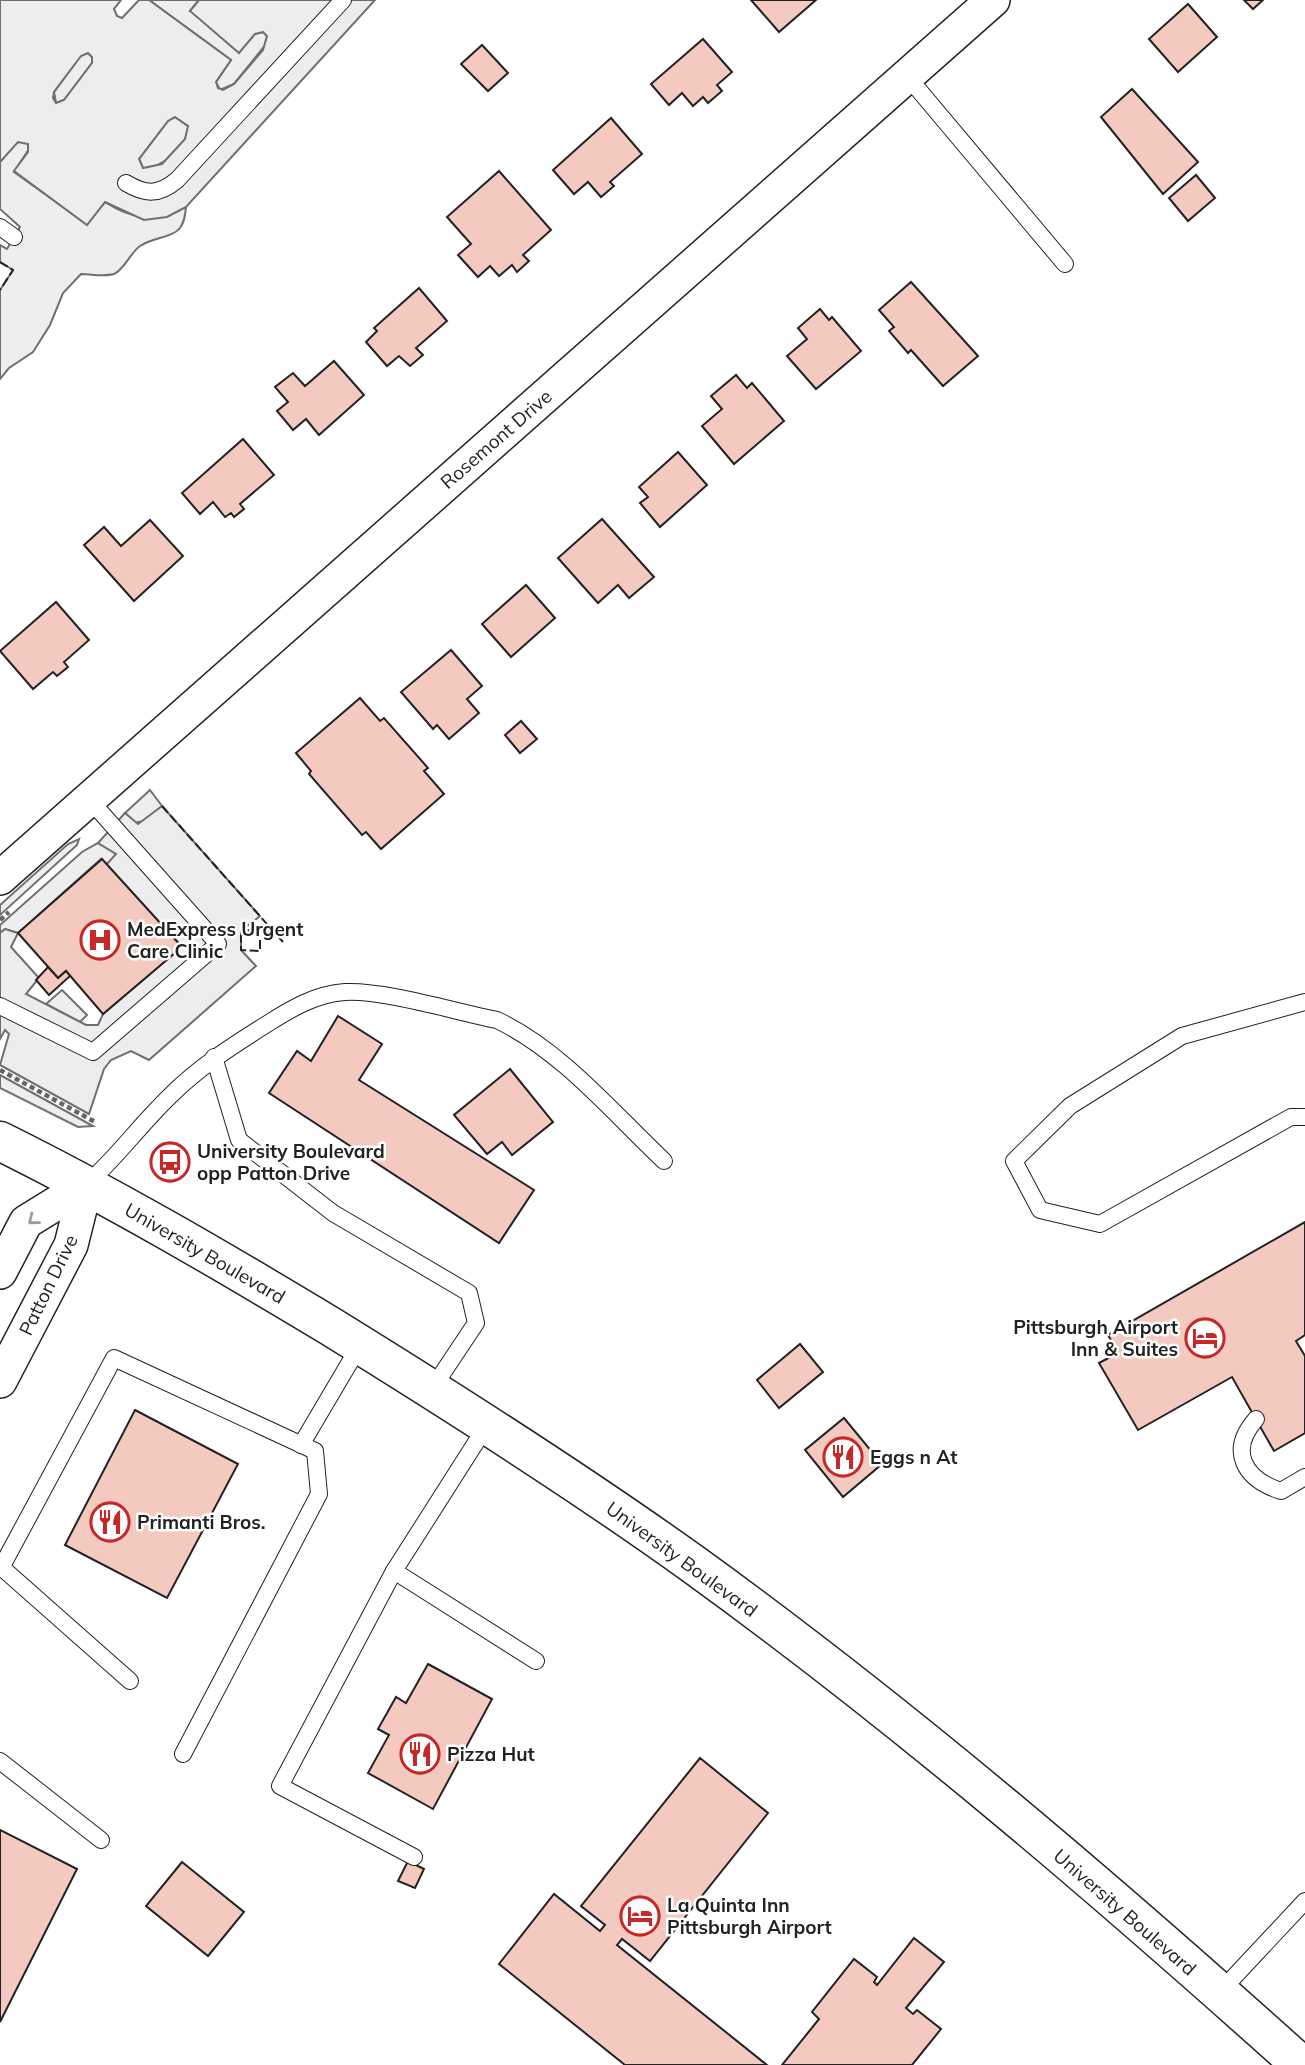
<svg xmlns="http://www.w3.org/2000/svg" width="1305" height="2065" viewBox="0 0 1305 2065" font-family="Mulish,sans-serif">
<style>
.green{fill:#eee;stroke:#6f6f6f;stroke-width:2}
.parking{fill:#ededed;stroke:#6f6f6f;stroke-width:2;fill-rule:evenodd}
.building{fill:#f3c9c0;stroke:#222;stroke-width:2}
.lines{fill:none;stroke-linecap:round;stroke-linejoin:round}
.lane-casing{stroke:#222;stroke-width:18}
.street-casing{stroke:#222;stroke-width:36}
.primary-casing{stroke:#222;stroke-width:41}
.path{stroke:#646464;stroke-width:4.5;stroke-dasharray:5 3.5;stroke-linecap:butt}
.lane{stroke:#fff;stroke-width:16}
.street{stroke:#fff;stroke-width:33}
.primary{stroke:#fff;stroke-width:38}
.fence{stroke:#222;stroke-width:2;stroke-dasharray:9 3.5;stroke-linecap:butt}
.oneway{stroke:#9c9c9c}
.labels{text-anchor:middle;dominant-baseline:central;stroke-width:5;stroke-linejoin:round;paint-order:stroke}
.street-label{font-size:19px;fill:#222;stroke:#fff}
.poi-label{font-size:19px;font-weight:bold;fill:#222;stroke:#fff;text-anchor:start}
</style>
<rect width="100%" height="100%" fill="#fff"/>
<g class="green">
<polygon points="149,0 199,0 190,11 255,34 263,32 267,36 267,43 234,84 220,90 216,82 231,60"/>
<polygon points="88,53 92,57 92,63 64,100 56,103 54,92 81,55"/>
<path d="M 175,117 L 188,126 C 190,144 161,170 143,168 L 139,159 L 168,121 Z"/>
<path d="M 23,141 L 29,144 L 29,149 L 14,172 L 87,224 L 105,202 C 131,219 157,224 186,207 C 185,215 185,221 180,228 C 172,238 153,237 140,246 C 130,253 125,269 114,274 C 104,277 91,274 81,274 L 63,293 L 50,325 L 33,352 L 9,368 L 0,379 L 0,290 L 13,270 L 0,262 L 0,245 L 7,249 L 20,227 L 0,209 L 0,162 L 16,143 Z"/>
<polygon points="150,790 162,806 144,821 134,823 125,813"/>
<polygon points="79,839 77,845 0,915 0,905 68,844"/>
<polygon points="98,843 115,853 115,857 106,865 101,859 18,933 5,929 0,933 0,925 82,852"/>
<polygon points="62,990 87,1015 80,1022 46,1004"/>
<polygon points="0,1075 93,1126 78,1127 0,1088"/>
</g>
<g class="parking">
<path d="M 0,0 L 121,0 L 114,9 L 117,16 L 122,18 L 139,0 L 149,0 L 231,60 L 216,82 L 218,88 L 223,90 L 234,84 L 263,50 L 267,36 L 263,32 L 255,34 L 239,53 L 190,11 L 199,0 L 375,0 L 186,207 L 167,217 L 144,220 L 105,202 L 87,225 L 14,171 L 28,152 L 28,144 L 18,142 L 0,162 ZM 88,53 L 92,57 L 92,63 L 64,100 L 56,103 L 53,98 L 54,92 L 81,56 ZM 175,117 L 188,126 L 185,139 L 162,164 L 143,168 L 139,159 L 168,121 Z"/>
<polygon points="162,806 260,916 241,931 241,950 256,966 149,1060 131,1051 111,1060 104,1069 89,1114 0,1065 9,1034 5,1030 0,1039 0,933 5,929 18,933 11,947 39,978 26,994 86,1025 98,1025 103,1014 182,947 106,865 116,854 98,843 125,813 138,824"/>
</g>
<g class="building">
<polygon points="751,0 816,0 779,32"/>
<polygon points="1244,0 1263,0 1253,9"/>
<polygon points="1188,4 1217,37 1178,72 1149,39"/>
<polygon points="703,39 732,72 717,85 722,91 708,103 703,97 693,106 682,93 669,105 651,84"/>
<polygon points="482,45 508,73 488,91 461,64"/>
<polygon points="1132,89 1198,162 1163,194 1101,117"/>
<polygon points="611,118 642,154 610,182 614,186 601,197 588,182 574,194 553,170"/>
<polygon points="499,171 551,230 523,255 529,261 517,272 512,265 499,276 490,266 478,277 458,255 471,244 447,217"/>
<polygon points="1196,175 1215,198 1188,221 1169,198"/>
<polygon points="911,282 978,356 943,386 911,350 908,353 889,331 894,327 879,310"/>
<polygon points="419,288 447,321 416,348 423,355 410,366 399,356 387,366 366,342 377,331 374,328"/>
<polygon points="820,309 829,320 832,317 861,351 816,389 787,356 807,339 798,328"/>
<polygon points="334,361 364,395 319,435 306,419 293,430 277,411 288,402 275,387 293,373 305,386"/>
<polygon points="736,375 747,388 752,383 784,421 734,464 702,426 722,409 711,396"/>
<polygon points="243,439 274,475 240,504 244,509 234,517 231,513 225,517 213,502 200,514 182,493"/>
<polygon points="678,452 707,485 660,527 640,503 648,497 639,487"/>
<polygon points="602,519 654,577 629,598 618,585 598,603 558,558"/>
<polygon points="150,520 183,556 134,601 84,545 104,527 121,546"/>
<polygon points="526,585 555,618 511,657 482,624"/>
<polygon points="56,602 89,640 64,662 68,667 57,676 53,672 33,689 0,651"/>
<polygon points="451,650 482,686 467,699 479,713 449,739 437,725 433,729 401,692"/>
<polygon points="360,698 380,721 384,718 428,768 424,771 444,794 381,849 366,832 362,835 309,774 311,771 296,753"/>
<polygon points="521,721 537,739 520,753 505,735"/>
<polygon points="102,859 182,947 103,1014 66,971 58,978 18,933"/>
<polygon points="48,967 58,978 66,971 70,976 49,995 36,980"/>
<polygon points="338,1016 382,1044 359,1080 534,1190 499,1243 269,1093 297,1051 311,1061"/>
<polygon points="510,1069 553,1122 512,1155 502,1142 487,1154 454,1115"/>
<polygon points="1305,1222 1305,1335 1296,1341 1305,1356 1305,1433 1274,1451 1232,1377 1138,1430 1099,1363 1118,1353 1108,1335"/>
<polygon points="800,1344 823,1372 779,1408 757,1380"/>
<polygon points="135,1410 238,1464 167,1598 65,1545"/>
<polygon points="844,1418 882,1464 843,1497 805,1450"/>
<polygon points="428,1664 492,1699 433,1809 368,1773 389,1735 378,1729 396,1697 406,1703"/>
<polygon points="700,1758 768,1813 650,1961 622,1939 617,1945 767,2065 625,2065 499,1964 554,1894 600,1931 605,1925 581,1906"/>
<polygon points="0,1830 77,1869 0,2022"/>
<polygon points="408,1861 424,1869 415,1888 398,1881"/>
<polygon points="182,1862 244,1912 208,1956 146,1906"/>
<polygon points="914,1938 944,1962 906,2008 913,2014 917,2010 941,2029 912,2065 782,2065 819,2019 812,2012 854,1959 877,1977 874,1982 877,1985"/>
</g>
<g class="lines">
<g class="lane-casing">
<g id="lane">
<polyline points="907,76 1065,264"/>
<path d="M 126,183 C 146,195 159,195 177,180 L 343,0"/>
<polyline points="0,227 14,237"/>
<polyline points="1305,1002 1182,1036 1070,1106 1014,1161 1040,1210 1100,1224 1291,1117 1305,1117"/>
<polyline points="0,1006 93,1052 218,944 89,799"/>
<polyline points="214,1057 239,1140 333,1213 469,1293 476,1323 432,1389"/>
<path d="M 86,1185 C 116,1158 140,1125 170,1096 C 199,1067 232,1046 267,1024 C 292,1008 316,994 345,992 C 385,990 456,1012 497,1020 C 562,1051 612,1112 664,1161"/>
<path d="M 1256,1419 C 1228,1451 1244,1479 1281,1491 L 1305,1477"/>
<polyline points="301,1445 360,1345"/>
<polyline points="0,1566 130,1681"/>
<polyline points="1,1568 114,1358 315,1451 319,1494 183,1754"/>
<polyline points="394,1571 536,1661"/>
<polyline points="0,1761 101,1840"/>
<polyline points="414,1857 280,1786 394,1571 487,1425"/>
<polyline points="1219,1993 1305,1901"/>
</g>
</g>
<g class="street-casing">
<g id="street">
<polyline points="0,878 993,0"/>
<polyline points="0,1272 26,1222 86,1185"/>
<polyline points="0,1381 71,1245 86,1185"/>
</g>
</g>
<g class="primary-casing">
<path id="primary" d="M 0,1141 C 113,1197 222,1261 330,1326 C 453,1402 576,1480 693,1564 C 906,1718 1106,1890 1301,2065"/>
</g>
<g class="path">
<polyline points="0,920 9,912"/>
<polyline points="0,1070 97,1123"/>
</g>
<use href="#lane" class="lane"/>
<use href="#street" class="street"/>
<use href="#primary" class="primary"/>
<g class="fence">
<polyline points="0,262 13,270 0,290"/>
<polyline points="162,806 283,942"/>
<polygon points="244,930 260,931 260,951 241,950 241,931"/>
</g>
</g>
<defs><path id="oneway-chevron" d="M-2-3.5L2.5 0L-2 3.5" fill="none" stroke-width="1.6" stroke-linecap="round" stroke-linejoin="round" transform="scale(1.75)"/></defs>
<use class="oneway" href="#oneway-chevron" transform="translate(33 1220) rotate(141)"/>
<defs>
<g id="hospital-ring" transform="scale(2.0125)"><circle r="9.5" fill="#fff" stroke="#c62828" stroke-width="1.5"/><path d="M-5-5h3v3.5h4V-5h3V5h-3V1.5h-4V5h-3Z" fill="#c62828"/></g>
<g id="bus-ring" transform="scale(2.0125)"><circle r="9.5" fill="#fff" stroke="#c62828" stroke-width="1.5"/><path d="M-5-6H5V4H4V6H2V4H-2V6H-4V4H-5ZM-3.5-4V0h7V-4ZM-3.5 1.2v1.5H-2V1.2ZM2 1.2v1.5H3.5V1.2Z" fill="#c62828"/></g>
<g id="hotel-ring" transform="scale(2.0125)"><circle r="9.5" fill="#fff" stroke="#c62828" stroke-width="1.5"/><path d="M-6-4.5h1.5V1H6V5H4.5V3h-9V5H-6ZM-4 0a1.8 1.8 0 1 1 3.6 0ZM.5 0V-2.5h3Q6-2.5 6 0Z" fill="#c62828"/></g>
<g id="restaurant-ring" transform="scale(2.0125)"><circle r="9.5" fill="#fff" stroke="#c62828" stroke-width="1.5"/><path d="M-5-6h1v4h1v-4h1v4h1v-4h1v5L-1.5 .5V6h-2V.5L-5-1ZM5-6V6H3V1.5H1.5Q1.5-4 5-6Z" fill="#c62828"/></g>
</defs>
<g fill-rule="evenodd">
<use href="#hospital-ring" x="100" y="940"/>
<use href="#bus-ring" x="170" y="1162"/>
<use href="#hotel-ring" x="1205" y="1338"/>
<use href="#restaurant-ring" x="843" y="1457"/>
<use href="#restaurant-ring" x="110" y="1522"/>
<use href="#restaurant-ring" x="420" y="1754"/>
<use href="#hotel-ring" x="640" y="1916"/>
</g>
<g class="labels">
<g class="street-label">
<text transform="translate(496 439) rotate(-41)">Rosemont Drive</text>
<text transform="translate(205 1253) rotate(30)">University Boulevard</text>
<text transform="translate(48 1285) rotate(-64)">Patton Drive</text>
<text transform="translate(682 1559) rotate(36)">University Boulevard</text>
<text transform="translate(1125 1912) rotate(41)">University Boulevard</text>
</g>
<g class="poi-label">
<text x="127" y="929">MedExpress Urgent<tspan x="127" dy="22">Care Clinic</tspan></text>
<text x="197" y="1151">University Boulevard<tspan x="197" dy="22">opp Patton Drive</tspan></text>
<text x="1178" y="1327" text-anchor="end">Pittsburgh Airport<tspan x="1178" dy="22">Inn &amp; Suites</tspan></text>
<text x="870" y="1457">Eggs n At</text>
<text x="137" y="1522">Primanti Bros.</text>
<text x="447" y="1754">Pizza Hut</text>
<text x="667" y="1905">La Quinta Inn<tspan x="667" dy="22">Pittsburgh Airport</tspan></text>
</g>
</g>
</svg>
